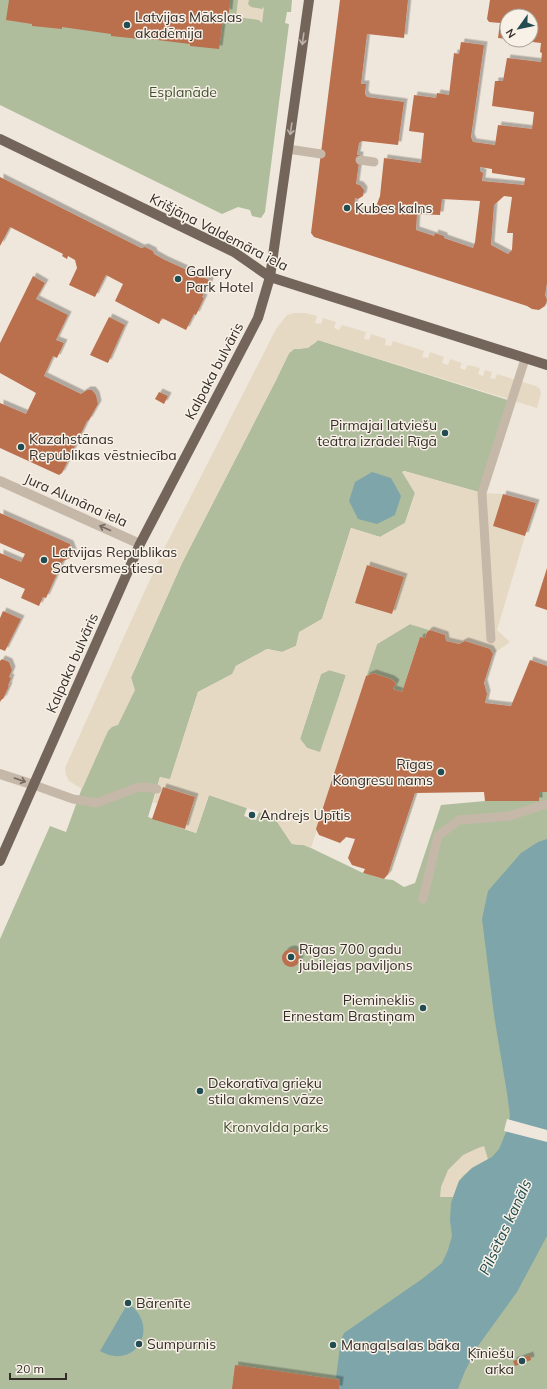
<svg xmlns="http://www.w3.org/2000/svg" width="547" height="1389" viewBox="0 0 547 1389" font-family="Mulish,sans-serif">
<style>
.green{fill:#b0bd9d}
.plaza{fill:#e6d9c4;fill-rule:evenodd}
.water{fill:#7da5aa}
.pier{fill:#efe7db}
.building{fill:#bb6f4e;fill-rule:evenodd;filter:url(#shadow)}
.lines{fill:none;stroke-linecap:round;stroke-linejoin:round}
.lane{stroke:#c6b8a9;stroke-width:9}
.street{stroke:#c6b8a9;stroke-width:10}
.primary{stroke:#74655a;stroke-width:10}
.oneway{stroke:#bcb2a8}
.oneway2{stroke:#766b62}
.poi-dot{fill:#214c51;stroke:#f7f1e7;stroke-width:1.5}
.labels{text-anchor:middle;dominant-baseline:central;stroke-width:3;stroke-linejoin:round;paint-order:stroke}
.poi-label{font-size:14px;fill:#342c28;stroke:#f7f1e7;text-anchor:start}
.park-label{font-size:14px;fill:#41502e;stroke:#f7f1e7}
.street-label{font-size:14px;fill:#342c28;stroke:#f7f1e7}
.water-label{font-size:15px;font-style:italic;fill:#214c51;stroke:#f7f1e7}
</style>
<defs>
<filter id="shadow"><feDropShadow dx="3.5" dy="-3.5" stdDeviation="0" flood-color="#0004"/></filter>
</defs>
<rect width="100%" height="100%" fill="#efe7db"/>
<g class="green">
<polygon points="0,0 292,0 291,12 287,12 285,23 289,24 265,212 261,218 252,216 250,210 238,207 222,214 0,105"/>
<path d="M 318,340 L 511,401 L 482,493 L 404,471 L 403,472 L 415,493 L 405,523 L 380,537 L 351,528 L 322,619 L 300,632 L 296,646 L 282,652 L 267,649 L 236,666 L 233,674 L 198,692 L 170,780 L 160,777 L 148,817 L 196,833 L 209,795 L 247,808 L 244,816 L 256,820 L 259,812 L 274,817 L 292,844 L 304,845 L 311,848 L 363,873 L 384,879 L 393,880 L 404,887 L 415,883 L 441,805 L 485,801 L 539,801 L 539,792 L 547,792 L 547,1389 L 0,1389 L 0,939 L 50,826 L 66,832 L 82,788 L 182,563 L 275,382 L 289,353 L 294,349 C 304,349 311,347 318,340 Z"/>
<polygon points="410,624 430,630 427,632 425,638 420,637 402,692 393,689 396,683 391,679 373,673 366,676 377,644"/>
<polygon points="329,670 346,675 321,753 307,748 300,739 321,674"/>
</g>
<g class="plaza">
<polygon points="238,0 249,0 248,4 251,7 262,9 264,7 262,23 259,20 236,17"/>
<polygon points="294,313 305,313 317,316 315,323 321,324 323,318 336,322 334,328 339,330 342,325 366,332 364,339 369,340 371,334 386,339 385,345 391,346 393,341 424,351 422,357 428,358 430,352 444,357 442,363 448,365 450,359 462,363 460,368 465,370 468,365 480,368 478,374 483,376 485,370 492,372 490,378 495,379 497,374 536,386 540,389 541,393 537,408 318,340 308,348 294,349 289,353 275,382 182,563 131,677 135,690 118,725 112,727 108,731 82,789 69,781 66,775 65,768 131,621 166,545 276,329 287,315"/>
<path d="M 404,471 L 482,493 L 503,494 L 493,526 L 525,536 L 497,630 L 510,642 L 493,654 L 490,649 L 465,641 L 459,644 L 446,641 L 445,635 L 410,624 L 377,644 L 311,848 L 304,845 L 292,844 L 274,817 L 209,795 L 196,833 L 185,829 L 195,797 L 163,787 L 158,803 L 153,803 L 160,777 L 170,779 L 198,692 L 232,674 L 236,666 L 267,649 L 282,652 L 296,646 L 299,632 L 322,619 L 351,528 L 380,537 L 405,523 L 415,493 L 402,472 ZM 367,565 L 404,577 L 392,614 L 355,603 ZM 330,670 L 346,675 L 320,752 L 307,748 L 300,739 L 321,674 Z"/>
<polygon points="484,1146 488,1159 472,1168 463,1176 459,1181 453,1197 440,1197 441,1187 448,1170 463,1155 478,1148"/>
</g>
<g class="water">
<polygon points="372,472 391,478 401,496 395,515 377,524 358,519 349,501 355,482"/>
<polygon points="547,839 547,1236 517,1292 478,1346 465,1371 458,1389 339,1389 340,1380 336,1377 341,1340 344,1333 422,1279 442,1263 448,1250 452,1236 450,1220 451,1203 459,1181 472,1168 492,1157 499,1149 507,1130 510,1116 507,1093 494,1015 482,919 488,891 521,853 538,842"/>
<path d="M 128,1303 C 162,1328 134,1371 100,1351 Z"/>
</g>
<polygon class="pier" points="507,1119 547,1130 547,1142 504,1131"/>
<g class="building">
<polygon points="9,0 230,0 229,13 224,12 219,49 190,46 190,44 141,38 140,39 111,36 111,34 62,27 62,29 32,26 32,24 6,20"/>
<path d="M 340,0 L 408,0 L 404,38 L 367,34 L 361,84 L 366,84 L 365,94 L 367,97 L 404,102 L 398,145 L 362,141 L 359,143 L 357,155 L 360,155 L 356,184 L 360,185 L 364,190 L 363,196 L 358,199 L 355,198 L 354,210 L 373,215 L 380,196 L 384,158 L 421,163 L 424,133 L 409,131 L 414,95 L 436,98 L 437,93 L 449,95 L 454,53 L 459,54 L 461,42 L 484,45 L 471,137 L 473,142 L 495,145 L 498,125 L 532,129 L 534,112 L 492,106 L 495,81 L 503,81 L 507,58 L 541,62 L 542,53 L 540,52 L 541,43 L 524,41 L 531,40 L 531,16 L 507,16 L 507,39 L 498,38 L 500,23 L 489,22 L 487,19 L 490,0 L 547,0 L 547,283 L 545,295 L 547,300 L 545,306 L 539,310 L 532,309 L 527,306 L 314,237 L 311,233 ZM 480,167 L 492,169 L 492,173 L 525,178 L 524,185 L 482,181 L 483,173 L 480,171 ZM 504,196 L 512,197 L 507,233 L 513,233 L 512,250 L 508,254 L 491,245 L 494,205 ZM 442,199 L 480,201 L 475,242 L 473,248 L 444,238 L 444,236 L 435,233 L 434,236 L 416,230 L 417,214 L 440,215 Z"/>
<polygon points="0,177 141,248 145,247 153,251 154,254 165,260 209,280 210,282 202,297 204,298 196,315 194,314 186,330 162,318 159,324 115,301 123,284 106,275 95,297 69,285 77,268 75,260 68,256 67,259 62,256 63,254 10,227 0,246"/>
<polygon points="33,276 45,283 36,299 68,315 56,340 64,343 57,358 53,356 44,376 81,394 87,390 92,390 96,395 98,404 89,420 87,421 62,473 59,475 0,448 0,403 26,414 36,393 0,373 0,343"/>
<polygon points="109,317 125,325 108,363 90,355"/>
<polygon points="159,392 168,396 164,404 155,399"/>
<polygon points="503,494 536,503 525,536 493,526"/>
<polygon points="0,513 70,544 73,552 70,558 63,561 46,598 43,597 39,606 21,598 25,589 0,578 0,553 21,562 25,554 0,543"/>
<polygon points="367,565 404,577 392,614 355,603"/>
<polygon points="547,568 547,610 535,606"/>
<polygon points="3,611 21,619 5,651 0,649 0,618"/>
<polygon points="430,630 445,635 446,641 459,644 465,641 490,649 493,654 484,683 487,694 485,703 511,706 530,660 547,666 547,792 539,792 539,801 485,801 484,792 415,793 388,874 384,879 363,873 365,869 352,865 348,858 355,839 346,837 340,843 319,835 316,829 366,676 373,673 391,679 396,683 393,689 402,692 420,637 425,638 427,632"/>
<polygon points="2,659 9,662 12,670 9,677 11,678 8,686 9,686 3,699 2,699 0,702 0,661"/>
<polygon points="163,787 195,797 185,829 152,819"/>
<circle cx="291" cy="958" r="9"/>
<polygon points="530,1355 531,1360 515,1366 513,1361"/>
<polygon points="235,1365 340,1380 339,1389 232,1389"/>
</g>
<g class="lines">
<g class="lane">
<polyline points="288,149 321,154"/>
<polyline points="360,160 374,162"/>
<polyline points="491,639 482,493 525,359"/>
<polyline points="34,785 73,799 96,803 136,788 146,787 157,789"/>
<polyline points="423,899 438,836 459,820 509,816 547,804"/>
</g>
<g class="street">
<polyline points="0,481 140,544"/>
<polyline points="0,774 34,785"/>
</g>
<g class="primary">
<polyline points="0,139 234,252 270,277 547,365"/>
<polyline points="0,861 140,544 258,318 270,277 309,0"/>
</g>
</g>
<defs><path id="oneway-shaft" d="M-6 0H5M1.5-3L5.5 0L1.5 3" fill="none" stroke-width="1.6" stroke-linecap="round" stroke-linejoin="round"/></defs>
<g class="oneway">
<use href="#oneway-shaft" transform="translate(303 39) rotate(98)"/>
<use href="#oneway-shaft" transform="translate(291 129) rotate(98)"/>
</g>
<g class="oneway2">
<use href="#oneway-shaft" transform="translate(105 528) rotate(-156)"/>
<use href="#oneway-shaft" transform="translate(20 780) rotate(19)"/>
</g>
<g class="poi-dot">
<circle cx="127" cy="25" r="4"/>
<circle cx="347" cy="208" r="4"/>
<circle cx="178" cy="279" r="4"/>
<circle cx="445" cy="433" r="4"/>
<circle cx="21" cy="447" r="4"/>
<circle cx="44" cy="560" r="4"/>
<circle cx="441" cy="772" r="4"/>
<circle cx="252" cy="815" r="4"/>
<circle cx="291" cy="957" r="4"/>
<circle cx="423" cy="1008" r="4"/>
<circle cx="200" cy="1091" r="4"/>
<circle cx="128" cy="1303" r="4"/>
<circle cx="139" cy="1344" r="4"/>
<circle cx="333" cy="1345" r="4"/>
<circle cx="522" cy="1361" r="4"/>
</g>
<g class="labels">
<g class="poi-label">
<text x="135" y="17">Latvijas Mākslas<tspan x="135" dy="16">akadēmija</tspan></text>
<text x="355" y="208">Kubes kalns</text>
<text x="186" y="271">Gallery<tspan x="186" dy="16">Park Hotel</tspan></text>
<text x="437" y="425" text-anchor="end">Pirmajai latviešu<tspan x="437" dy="16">teātra izrādei Rīgā</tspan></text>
<text x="29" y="439">Kazahstānas<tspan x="29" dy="16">Republikas vēstniecība</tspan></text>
<text x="52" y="552">Latvijas Republikas<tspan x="52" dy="16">Satversmes tiesa</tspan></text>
<text x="433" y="764" text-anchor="end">Rīgas<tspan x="433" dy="16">Kongresu nams</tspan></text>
<text x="260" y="815">Andrejs Upītis</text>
<text x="299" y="949">Rīgas 700 gadu<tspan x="299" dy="16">jubilejas paviljons</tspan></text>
<text x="415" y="1000" text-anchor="end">Piemineklis<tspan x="415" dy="16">Ernestam Brastiņam</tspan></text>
<text x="208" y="1083">Dekoratīva grieķu<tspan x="208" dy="16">stila akmens vāze</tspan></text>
<text x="136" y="1303">Bārenīte</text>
<text x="147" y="1344">Sumpurnis</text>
<text x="341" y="1345">Mangaļsalas bāka</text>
<text x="514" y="1353" text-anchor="end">Ķīniešu<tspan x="514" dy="16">arka</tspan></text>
</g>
<g class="park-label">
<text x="183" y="92">Esplanāde</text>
<text x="276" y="1127">Kronvalda parks</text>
</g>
<g class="street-label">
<text transform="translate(219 232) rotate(27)">Krišjāņa Valdemāra iela</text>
<text transform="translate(214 371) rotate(-62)">Kalpaka bulvāris</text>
<text transform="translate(76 500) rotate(24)">Jura Alunāna iela</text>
<text transform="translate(72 663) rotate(-66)">Kalpaka bulvāris</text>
</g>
<g class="water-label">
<text transform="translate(505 1227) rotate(-65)">Pilsētas kanāls</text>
</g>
</g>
<g transform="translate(519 28) rotate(237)"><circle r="19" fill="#f7f1e7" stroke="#a9a29b"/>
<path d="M0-3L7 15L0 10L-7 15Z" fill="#214c51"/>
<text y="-6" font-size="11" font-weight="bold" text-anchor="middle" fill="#342c28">N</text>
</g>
<path d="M10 1373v6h56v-6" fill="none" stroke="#342c28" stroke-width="2"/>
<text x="16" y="1373" font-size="12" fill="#342c28" stroke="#f7f1e7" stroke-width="3" paint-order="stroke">20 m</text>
</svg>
